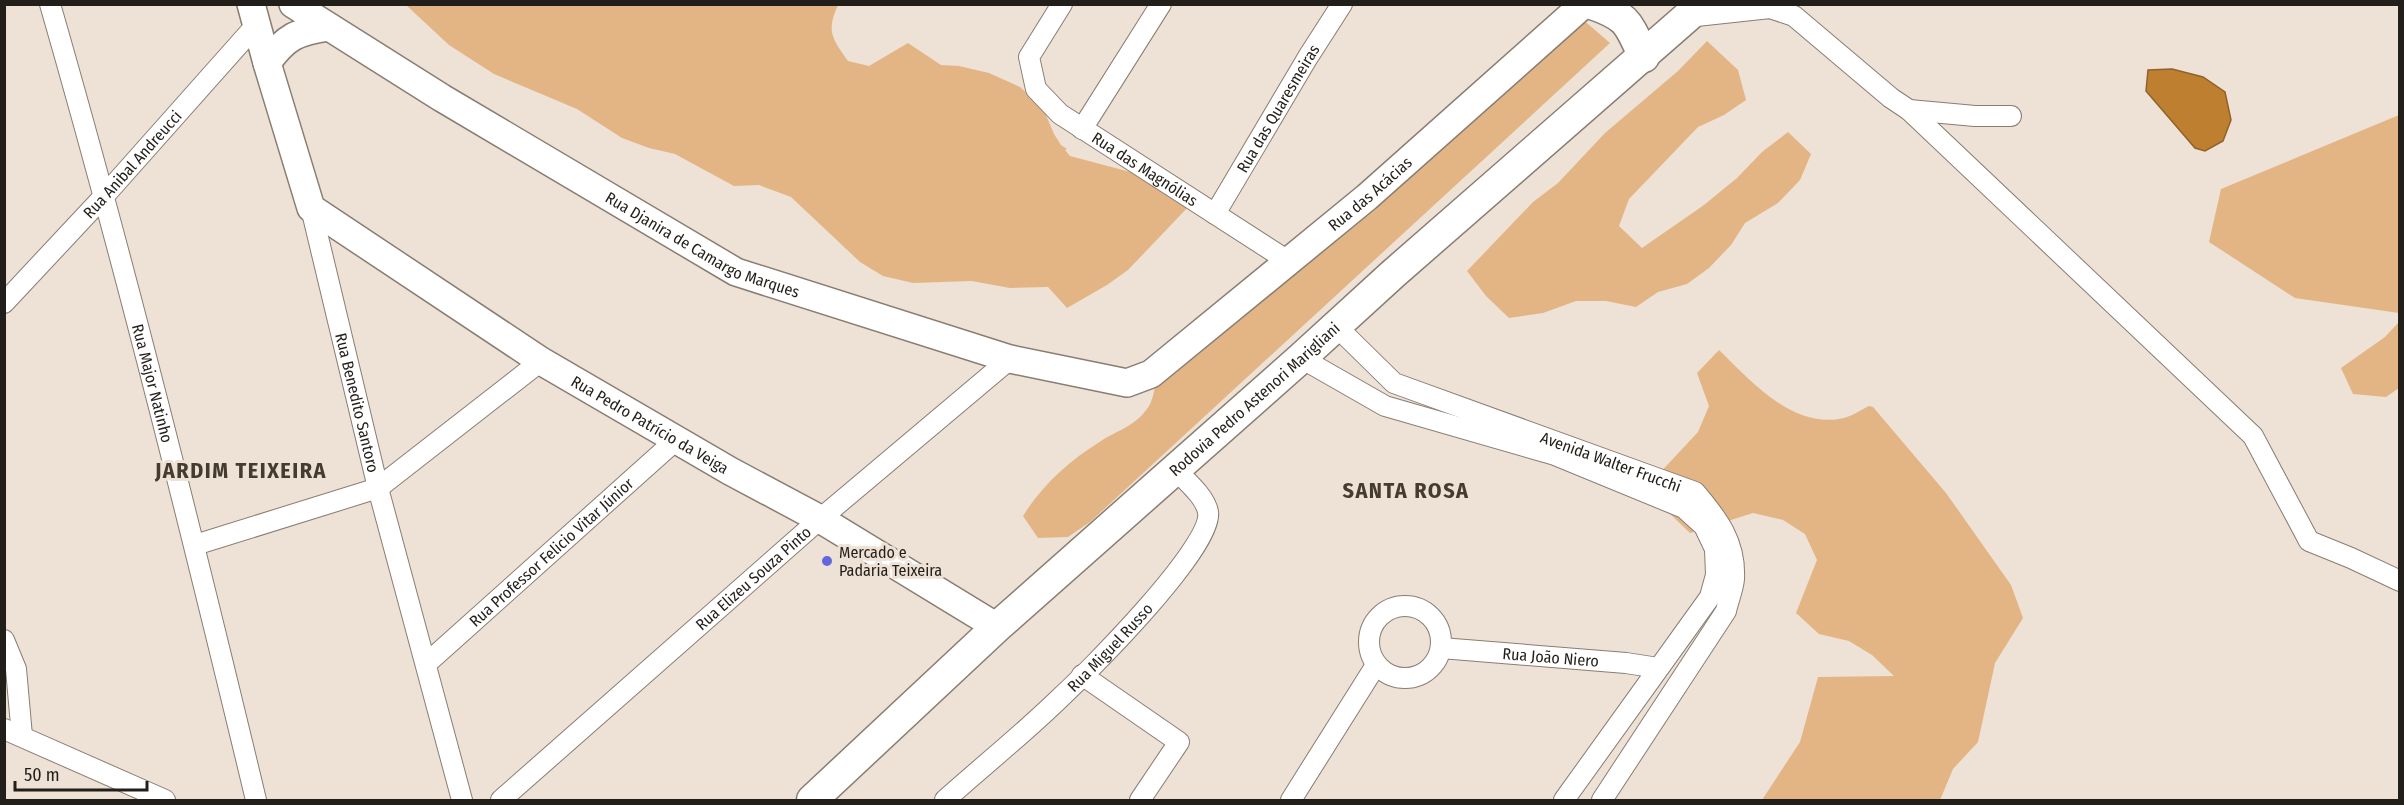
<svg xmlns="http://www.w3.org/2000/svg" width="2404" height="805" viewBox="0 0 2404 805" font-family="'Fira Sans Condensed',sans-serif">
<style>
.green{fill:#e3b585}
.water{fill:#bf7f31;stroke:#90622a;stroke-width:1.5}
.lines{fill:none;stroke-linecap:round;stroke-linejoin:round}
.street-casing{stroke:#897d72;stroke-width:22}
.secondary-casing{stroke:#897d72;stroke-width:30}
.primary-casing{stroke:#897d72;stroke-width:33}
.street{stroke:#fff;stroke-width:20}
.secondary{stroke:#fff;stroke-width:27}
.primary{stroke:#fff;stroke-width:30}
.poi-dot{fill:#6366df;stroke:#eee1d5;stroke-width:2}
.labels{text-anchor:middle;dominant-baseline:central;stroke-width:6;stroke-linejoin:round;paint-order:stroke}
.street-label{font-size:16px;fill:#221e19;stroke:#eee1d5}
.poi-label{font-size:16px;fill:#221e19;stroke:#eee1d5;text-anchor:start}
.district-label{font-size:22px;font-weight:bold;letter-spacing:1.5px;fill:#453b31;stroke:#eee1d5}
</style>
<rect width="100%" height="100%" fill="#eee1d5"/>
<g class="green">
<path d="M 406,5 L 838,5 C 826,32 832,38 848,61 L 869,66 L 908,43 L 941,65 L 959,66 L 989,73 L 1020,87 L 1043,108 L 1054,134 L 1061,145 L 1067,149 L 1065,150 L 1070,156 L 1134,173 L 1190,205 L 1128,270 L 1107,285 L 1067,308 L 1048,287 L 1010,288 L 972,281 L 913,283 L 883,276 L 860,262 L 791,197 L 759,185 L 734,186 L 675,154 L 649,148 L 622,138 L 577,109 L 494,74 L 449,45 Z"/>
<path d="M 1581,18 L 1610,43 L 1090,522 L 1068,537 L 1038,538 L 1023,516 C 1043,484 1069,461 1101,441 C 1120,429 1136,426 1149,406 C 1154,398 1155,384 1157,375 Z"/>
<polygon points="1707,41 1738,70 1746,100 1724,115 1698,127 1629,199 1619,226 1642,248 1704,205 1737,178 1762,152 1788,132 1811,154 1800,180 1778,203 1745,223 1731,245 1709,268 1687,284 1658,292 1636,307 1606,301 1576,301 1543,313 1509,318 1486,296 1467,271 1533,202 1558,183 1605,133 1678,71"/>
<polygon points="2399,115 2399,313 2295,298 2209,242 2221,189"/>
<polygon points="2399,322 2399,388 2386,397 2353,394 2341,368 2385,337"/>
<path d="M 1719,350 C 1751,381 1793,430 1844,418 C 1852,416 1861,410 1869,406 L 1873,407 L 1946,493 L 2011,585 L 2023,618 L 1995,663 L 1978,742 L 1953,769 L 1940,800 L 1762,800 L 1800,742 L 1818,677 L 1894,676 L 1872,655 L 1849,641 L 1819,634 L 1796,613 L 1817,560 L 1805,534 L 1783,520 L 1753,513 L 1690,533 L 1667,511 L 1655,478 L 1698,432 L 1709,406 L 1697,373 Z"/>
</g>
<polygon class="water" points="2172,69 2203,77 2225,92 2231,120 2223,141 2205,151 2195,148 2146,91 2148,70"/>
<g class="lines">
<g class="street-casing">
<g id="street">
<path id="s1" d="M 50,4 C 126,268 192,534 256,800"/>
<path id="s2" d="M 1062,4 L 1029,57 L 1036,89 L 1060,114 L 1288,261"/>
<polyline points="1687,17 1770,8 1794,16 1891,98 1909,110 2253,436 2309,541 2351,558 2400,581"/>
<polyline points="1909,110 1975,116 2011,116"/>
<polyline points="1082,129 1161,4"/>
<path id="s3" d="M 311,208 L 378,488 L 462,800"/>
<path id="s4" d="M 1215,214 L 1308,57 L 1342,4"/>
<path id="s5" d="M 4,303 L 105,195 L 257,24"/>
<path id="s6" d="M 1336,326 L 1394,383 L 1695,492 C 1718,519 1736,542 1734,579 C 1733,590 1728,601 1726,611 L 1602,800"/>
<polyline points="1301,358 1385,406 1555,455 1684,508 1704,526 1715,549 1716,575 1710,597 1564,800"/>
<polyline points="195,545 378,488 541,361"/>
<circle cx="1405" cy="642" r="36"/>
<polyline points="4,640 16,669 22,736"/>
<path id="s7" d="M 1441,648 L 1626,663 L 1658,668"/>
<path id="s8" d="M 426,664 L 676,440"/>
<polyline points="1082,675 1179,742 1140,800"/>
<polyline points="4,729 165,800"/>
<path id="s9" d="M 501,800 L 820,519 L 1010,359"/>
<path id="s10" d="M 945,800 C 983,766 1023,734 1060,698 C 1089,671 1214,546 1208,512 C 1205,496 1186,481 1175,469"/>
<polyline points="1291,800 1376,665"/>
</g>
</g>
<g class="secondary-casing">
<g id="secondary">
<path id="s11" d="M 251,4 L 267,63 L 311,208 L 541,361 L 730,471 L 820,519 L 997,627"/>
<path id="s12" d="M 293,4 L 442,98 L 736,272 L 1010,359 L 1127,383 L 1151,374 L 1367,197 L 1584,4"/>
<path d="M 267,63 C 286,36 297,32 329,27"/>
</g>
</g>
<g class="primary-casing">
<g id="primary">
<path d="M 1592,4 C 1629,17 1628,23 1644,57"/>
<path id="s13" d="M 812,800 L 997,627 L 1301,358 L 1393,274 L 1702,4"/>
</g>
</g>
<use href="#street" class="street"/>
<use href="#secondary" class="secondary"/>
<use href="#primary" class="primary"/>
</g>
<circle class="poi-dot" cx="827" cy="561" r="6"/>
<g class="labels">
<g class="street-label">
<text stroke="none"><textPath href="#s4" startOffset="123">Rua das Quaresmeiras</textPath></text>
<text stroke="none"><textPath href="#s5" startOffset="189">Rua Anibal Andreucci</textPath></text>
<text stroke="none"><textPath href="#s2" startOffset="231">Rua das Magnólias</textPath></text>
<text stroke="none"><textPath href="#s12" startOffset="1234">Rua das Acácias</textPath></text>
<text stroke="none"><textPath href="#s12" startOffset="476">Rua Djanira de Camargo Marques</textPath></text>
<text stroke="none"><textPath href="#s1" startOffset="393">Rua Major Natinho</textPath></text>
<text stroke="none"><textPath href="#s13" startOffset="597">Rodovia Pedro Astenori Marigliani</textPath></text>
<text stroke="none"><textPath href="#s3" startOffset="200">Rua Benedito Santoro</textPath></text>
<text stroke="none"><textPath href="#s11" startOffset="615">Rua Pedro Patrício da Veiga</textPath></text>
<text stroke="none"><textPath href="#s6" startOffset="312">Avenida Walter Frucchi</textPath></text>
<text stroke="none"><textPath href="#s8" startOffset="168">Rua Professor Felicio Vitar Júnior</textPath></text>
<text stroke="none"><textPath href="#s9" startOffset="336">Rua Elizeu Souza Pinto</textPath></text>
<text stroke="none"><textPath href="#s10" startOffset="225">Rua Miguel Russo</textPath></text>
<text stroke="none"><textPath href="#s7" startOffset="110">Rua João Niero</textPath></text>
</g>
<g class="poi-label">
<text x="839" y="552">Mercado e<tspan x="839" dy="18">Padaria Teixeira</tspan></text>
</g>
<g class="district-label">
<text x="241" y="470">JARDIM TEIXEIRA</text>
<text x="1406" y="490">SANTA ROSA</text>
</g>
</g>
<rect width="2404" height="805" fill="none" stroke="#221e19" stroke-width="12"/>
<path d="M15 781v9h132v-9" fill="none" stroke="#221e19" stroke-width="3"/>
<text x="24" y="781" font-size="18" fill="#221e19" stroke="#eee1d5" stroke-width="4.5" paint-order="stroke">50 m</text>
</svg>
